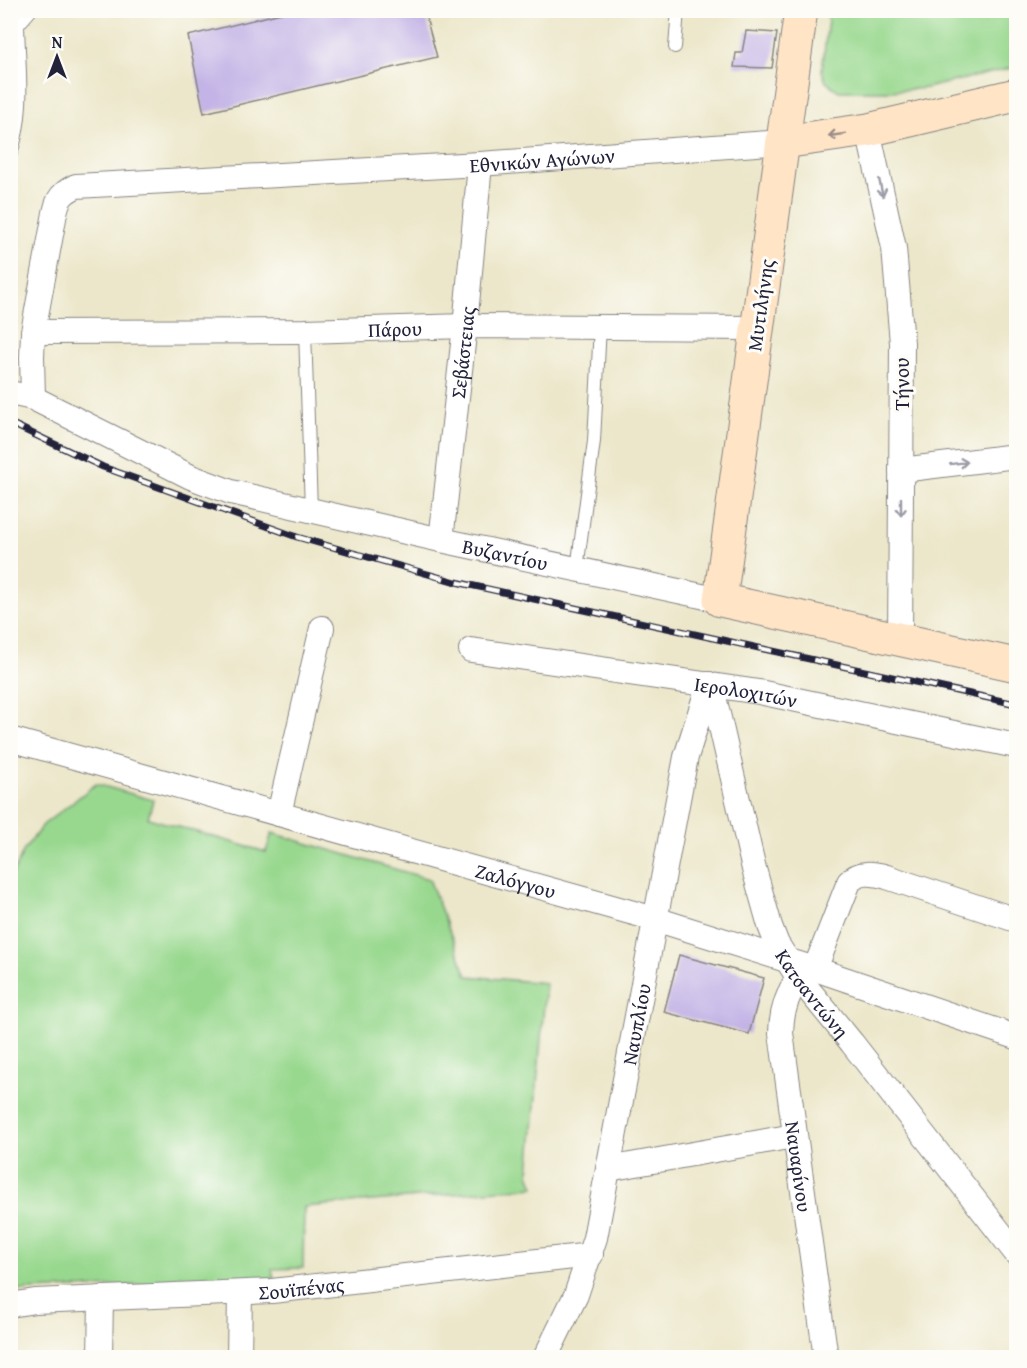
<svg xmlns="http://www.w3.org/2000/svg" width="1027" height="1368" viewBox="0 0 1027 1368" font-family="'Gentium Book Plus',serif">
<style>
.green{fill:#98d88e;stroke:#5d7d64;stroke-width:1.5}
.building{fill:#c3b3e6}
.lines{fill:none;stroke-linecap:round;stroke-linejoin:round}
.lane-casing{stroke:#878482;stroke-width:14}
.street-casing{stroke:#878482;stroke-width:26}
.secondary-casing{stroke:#878482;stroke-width:35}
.lane{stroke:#fff;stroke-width:12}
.street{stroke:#fff;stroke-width:24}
.secondary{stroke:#ffe4c6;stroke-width:33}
.rail-casing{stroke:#22223b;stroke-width:7}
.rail{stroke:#fdfcf7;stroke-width:4.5;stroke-dasharray:14;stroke-linecap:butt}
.oneway{stroke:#9c8d87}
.oneway2{stroke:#9c9ca7}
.labels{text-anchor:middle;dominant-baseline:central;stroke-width:6;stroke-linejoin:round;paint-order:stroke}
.street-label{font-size:20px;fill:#22223b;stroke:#fdfcf7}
</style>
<rect width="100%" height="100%" fill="#fdfcf7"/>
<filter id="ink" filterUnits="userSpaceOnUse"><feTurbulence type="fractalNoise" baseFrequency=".0167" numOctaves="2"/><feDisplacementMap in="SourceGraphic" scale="12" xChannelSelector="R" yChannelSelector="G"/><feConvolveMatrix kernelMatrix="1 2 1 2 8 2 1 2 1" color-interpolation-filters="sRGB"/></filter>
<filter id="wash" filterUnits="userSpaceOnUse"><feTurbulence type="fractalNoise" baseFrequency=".008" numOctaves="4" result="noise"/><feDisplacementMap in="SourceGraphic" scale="24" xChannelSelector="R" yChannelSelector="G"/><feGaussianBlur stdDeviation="1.35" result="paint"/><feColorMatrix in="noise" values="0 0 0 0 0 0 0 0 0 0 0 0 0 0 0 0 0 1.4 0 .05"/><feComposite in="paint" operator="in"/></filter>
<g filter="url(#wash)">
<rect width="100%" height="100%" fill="#ece7ca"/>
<g class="green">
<polygon points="829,11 1016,11 1016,67 926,88 890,91 839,91 826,82 822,71"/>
<polygon points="96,784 153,800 148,818 266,852 272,833 429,879 467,976 546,983 529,1173 534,1187 304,1207 303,1268 272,1269 274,1279 11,1291 11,878 24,850 43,825"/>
</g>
<g id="blocks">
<g class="building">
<polygon points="293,10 424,10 437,57 204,113 188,36"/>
<polygon points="746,31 777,33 772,68 734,67 736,53 742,53"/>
<polygon points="679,955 764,978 749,1034 664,1012"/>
</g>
</g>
</g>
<g filter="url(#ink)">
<use href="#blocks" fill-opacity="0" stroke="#878482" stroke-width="1.5"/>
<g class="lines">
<g class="lane-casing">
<g id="lane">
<polyline points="10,20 18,25 31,10"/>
<polyline points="675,47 678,10"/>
<path d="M 10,156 C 26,114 19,69 18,25"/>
<polyline points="305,331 311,510"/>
<polyline points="577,569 594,441 600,326"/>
</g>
</g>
<g class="street-casing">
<g id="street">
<polyline points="868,130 894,248 902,343 900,641"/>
<path id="s1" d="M 33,332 L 305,331 L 465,326 L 757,328"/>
<path id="s2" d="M 10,393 L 33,398 L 191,477 L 231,492 L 441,540 L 720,600"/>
<path id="s3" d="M 33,398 L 32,357 L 33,332 L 55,213 C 58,198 62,193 76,186 L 480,164 L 783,142"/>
<polyline points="901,470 1016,456"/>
<path id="s4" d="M 441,540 L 465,326 L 480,164"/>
<path id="s5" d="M 471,650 L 759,692 L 1016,746"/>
<path id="s6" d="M 709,684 L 715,701 L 754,869 L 770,926 L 777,944 L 798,977 L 852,1043 L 1016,1253"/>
<path id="s7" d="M 10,739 L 655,919 L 815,969 L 1016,1037"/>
<polyline points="279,814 322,628"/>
<path d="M 815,969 L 849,882 C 859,871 873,873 887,877 L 1016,920"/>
<path id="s8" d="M 798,977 C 787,995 781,1012 781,1033 L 826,1358"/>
<polyline points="608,1169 794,1136"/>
<path id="s9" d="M 10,1305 L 35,1301 L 272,1291 L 591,1255"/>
<polyline points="100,1358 101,1298"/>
<polyline points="239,1358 240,1293"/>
<path id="s10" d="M 545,1358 L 576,1295 L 595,1238 L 686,757 L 709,684"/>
</g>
</g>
<g class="secondary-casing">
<g id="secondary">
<polyline points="801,10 720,600 1016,665"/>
<polyline points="783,142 868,130 1016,95"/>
</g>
</g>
<use href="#lane" class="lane"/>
<use href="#street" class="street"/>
<use href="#secondary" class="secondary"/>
<g class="rail-casing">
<polyline id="rail" points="10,423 103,467 297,537 456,582 1016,704"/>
</g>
<use href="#rail" class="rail"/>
</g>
<defs><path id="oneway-shaft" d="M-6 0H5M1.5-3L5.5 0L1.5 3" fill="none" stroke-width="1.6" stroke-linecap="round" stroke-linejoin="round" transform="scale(1.5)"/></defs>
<use class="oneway" href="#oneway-shaft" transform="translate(837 135) rotate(172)"/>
<g class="oneway2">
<use href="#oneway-shaft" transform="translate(881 188) rotate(78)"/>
<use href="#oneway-shaft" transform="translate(959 463) rotate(-7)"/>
<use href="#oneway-shaft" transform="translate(901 507) rotate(90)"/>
</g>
</g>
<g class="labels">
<g class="street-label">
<text stroke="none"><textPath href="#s3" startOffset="690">Εθνικών Αγώνων</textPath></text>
<text transform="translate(760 305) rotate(-82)">Μυτιλήνης</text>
<text stroke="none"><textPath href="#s1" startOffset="362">Πάρου</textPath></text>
<text stroke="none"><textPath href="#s4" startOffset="189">Σεβάστειας</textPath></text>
<text transform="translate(901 384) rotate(-90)">Τήνου</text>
<text stroke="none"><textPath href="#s2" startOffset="524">Βυζαντίου</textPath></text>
<text stroke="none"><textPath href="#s5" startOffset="278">Ιερολοχιτών</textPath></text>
<text stroke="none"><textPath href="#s7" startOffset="525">Ζαλόγγου</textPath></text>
<text stroke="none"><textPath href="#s6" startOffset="330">Κατσαντώνη</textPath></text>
<text stroke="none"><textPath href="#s10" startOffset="348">Ναυπλίου</textPath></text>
<text stroke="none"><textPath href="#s8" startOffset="194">Ναυαρίνου</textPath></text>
<text stroke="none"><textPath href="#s9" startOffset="292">Σουϊπένας</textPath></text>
</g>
</g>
<rect width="1027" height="1368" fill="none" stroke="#fdfcf7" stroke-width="36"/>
<g transform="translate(57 57)" stroke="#fdfcf7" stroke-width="4.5" paint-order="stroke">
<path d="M0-4.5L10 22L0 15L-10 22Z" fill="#22223b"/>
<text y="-9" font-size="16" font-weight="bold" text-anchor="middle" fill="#22223b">N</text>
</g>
</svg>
